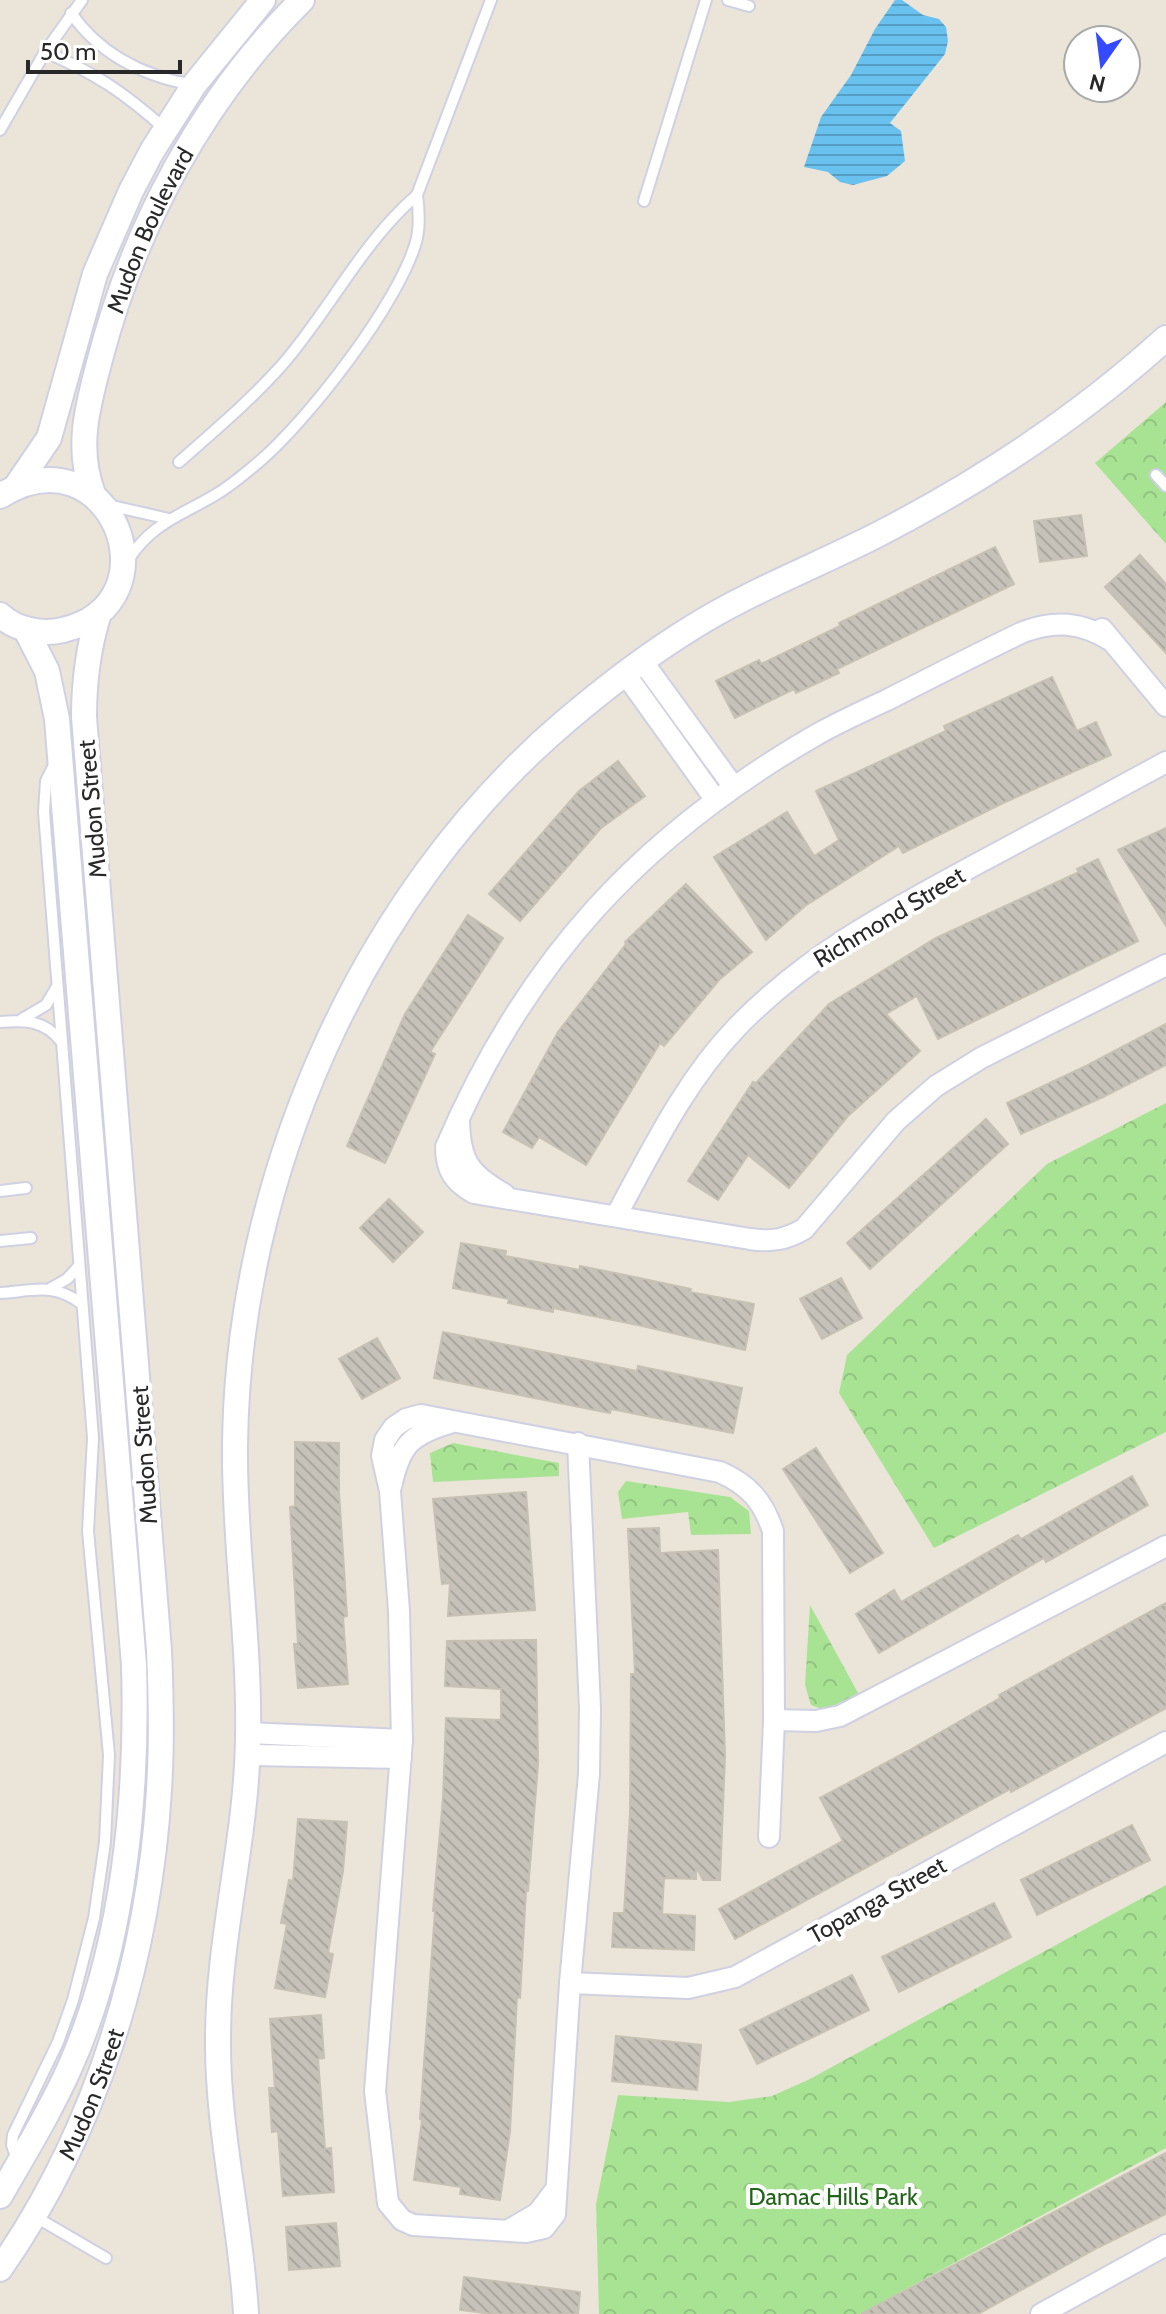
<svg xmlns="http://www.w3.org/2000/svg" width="1166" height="2314" viewBox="0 0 1166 2314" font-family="Cabin,sans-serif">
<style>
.park{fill:url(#park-crowns)}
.water{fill:url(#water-rules)}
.building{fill:url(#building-back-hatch);stroke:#c6c1b3;stroke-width:2}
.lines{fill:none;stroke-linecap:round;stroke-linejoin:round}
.service-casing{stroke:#cfd1e2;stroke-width:14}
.minor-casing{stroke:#cfd1e2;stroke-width:24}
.tertiary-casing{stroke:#cfd1e2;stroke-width:28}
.service{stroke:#fff;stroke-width:10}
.minor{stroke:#fff;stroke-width:20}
.tertiary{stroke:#fff;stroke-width:24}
.labels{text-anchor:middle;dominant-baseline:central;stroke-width:8;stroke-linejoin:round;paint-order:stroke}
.street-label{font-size:24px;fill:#282828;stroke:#fff}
.park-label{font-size:24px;fill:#216518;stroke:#fff}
</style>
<defs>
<pattern id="park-crowns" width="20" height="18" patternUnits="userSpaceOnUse" patternTransform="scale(2)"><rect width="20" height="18" fill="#a8e394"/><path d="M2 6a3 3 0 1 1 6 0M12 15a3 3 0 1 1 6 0" fill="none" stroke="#91c380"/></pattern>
<pattern id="water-rules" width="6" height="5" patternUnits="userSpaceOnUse" patternTransform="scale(2)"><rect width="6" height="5" fill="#69c1f0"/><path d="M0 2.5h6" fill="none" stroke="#569dc2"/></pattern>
<pattern id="building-back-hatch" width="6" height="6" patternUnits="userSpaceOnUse" patternTransform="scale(2)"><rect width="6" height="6" fill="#c6c2b9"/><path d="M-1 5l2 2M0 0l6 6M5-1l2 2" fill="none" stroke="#aaa79f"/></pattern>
</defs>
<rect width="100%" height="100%" fill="#ebe5d9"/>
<g class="park">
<polygon points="1166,402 1166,544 1095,463"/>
<polygon points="1166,1103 1166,1432 934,1548 839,1393 847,1355 1047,1164"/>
<polygon points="453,1443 559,1463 559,1476 433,1482 430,1453"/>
<polygon points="626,1481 730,1497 749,1511 751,1534 691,1535 688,1512 622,1519 618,1492"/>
<polygon points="810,1605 863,1702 833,1713 811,1705 805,1685"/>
<polygon points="1166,1885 1166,2148 860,2314 599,2314 596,2204 618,2095 729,2102 772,2096 808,2080"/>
</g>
<polygon class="water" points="895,0 902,0 923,15 939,19 946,27 948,41 945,54 890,123 901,131 905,161 887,176 853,185 840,182 828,172 804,167 821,117 851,75 875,29"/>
<g class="building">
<polygon points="1081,515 1087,556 1040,562 1034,521"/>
<polygon points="995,547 1014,584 837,669 839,673 796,693 794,689 735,718 716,681 759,660 761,664 840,626 839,623"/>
<polygon points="1140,555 1166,584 1166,653 1105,587"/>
<polygon points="1052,677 1077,731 1096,722 1111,755 1003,803 903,853 899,846 805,906 766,940 714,857 787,812 814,856 839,840 816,791 946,731 944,726"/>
<polygon points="618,761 645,796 601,828 520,921 489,894 579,791"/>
<polygon points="1166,828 1166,926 1118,850"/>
<polygon points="1098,859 1138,941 938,1039 917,996 886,1014 920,1051 847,1117 789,1188 748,1155 718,1200 688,1181 753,1082 756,1083 829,1004 936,938 1079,872 1077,869"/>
<polygon points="686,884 752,952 719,980 664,1046 660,1043 586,1165 539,1137 532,1148 503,1132 558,1032 626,944 625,942"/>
<polygon points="468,915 503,938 430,1052 435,1054 385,1163 347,1146 405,1014"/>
<polygon points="1166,1024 1166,1065 1103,1097 1021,1134 1007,1103 1086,1066"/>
<polygon points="986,1119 1008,1144 870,1269 847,1243"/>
<polygon points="389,1199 423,1232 393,1262 360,1228"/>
<polygon points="461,1243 506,1251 505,1256 580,1270 580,1266 625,1275 691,1289 690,1292 754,1304 745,1350 638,1325 553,1308 553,1312 508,1303 509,1299 453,1288"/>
<polygon points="841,1278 862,1318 822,1339 800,1299"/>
<polygon points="443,1332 637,1371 638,1366 742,1388 733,1433 611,1409 610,1413 434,1378"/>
<polygon points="377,1338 400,1378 362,1399 339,1359"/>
<polygon points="295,1442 339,1443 339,1492 347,1616 343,1617 348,1684 298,1688 294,1644 298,1644 290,1507 295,1506"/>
<polygon points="816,1448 883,1553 850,1573 783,1469"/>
<polygon points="1132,1476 1148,1505 1046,1562 1044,1558 879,1653 856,1614 894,1590 901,1602 1018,1535 1021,1539"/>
<polygon points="526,1492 535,1610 448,1616 450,1583 442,1584 433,1499"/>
<polygon points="659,1528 660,1553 718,1550 725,1756 720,1880 703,1880 696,1867 696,1879 664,1878 662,1914 695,1916 694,1950 612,1947 614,1913 624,1913 630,1813 631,1674 635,1674 628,1529"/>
<polygon points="1166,1603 1166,1708 1011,1792 1010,1789 735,1939 719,1909 843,1841 820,1798 908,1751 1000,1698 999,1695"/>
<polygon points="536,1640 538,1764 528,1891 526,1891 520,1998 517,1997 510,2131 500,2200 460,2194 461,2187 414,2180 422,2120 420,2119 435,1911 433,1911 443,1798 446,1718 501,1720 501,1689 445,1686 447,1641"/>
<polygon points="298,1819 347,1822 343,1871 328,1953 333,1954 325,1997 275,1988 287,1924 281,1923 289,1880 293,1881"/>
<polygon points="1132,1825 1150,1860 1037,1915 1021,1880"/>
<polygon points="994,1903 1011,1937 899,1992 882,1957"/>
<polygon points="852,1975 869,2010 757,2064 740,2030"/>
<polygon points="321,2015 324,2058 318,2059 325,2149 331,2148 334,2192 283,2196 278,2131 272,2132 269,2088 275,2088 270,2019"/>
<polygon points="616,2036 701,2045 697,2090 612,2081"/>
<polygon points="1166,2153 1166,2214 1099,2247 978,2314 861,2314"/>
<polygon points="336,2223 340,2266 289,2270 286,2227"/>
<polygon points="464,2277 580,2292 578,2314 493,2314 460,2310"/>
</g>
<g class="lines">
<g class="service-casing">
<g id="service">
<polyline points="728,0 749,6"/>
<path d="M 71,13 C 100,55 143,76 193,85"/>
<path d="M 45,52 C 94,72 126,94 165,129"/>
<polyline points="0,130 45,52 82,0"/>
<polyline points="644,201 706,0"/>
<path d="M 179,462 C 214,431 251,400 282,365 C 330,310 362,242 417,195"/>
<polyline points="1156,475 1166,486"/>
<polyline points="108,505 169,519"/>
<path d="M 128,560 C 152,523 180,516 215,495 C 229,487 242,476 254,466 C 304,426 402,300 417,238 C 420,223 419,210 417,195 L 491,0"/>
<polyline points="22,1019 46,1005 56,988"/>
<path d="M 0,1022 C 25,1020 44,1020 61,1041"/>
<polyline points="0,1191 26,1188"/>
<polyline points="0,1241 31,1238"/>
<polyline points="51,1288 67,1279 79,1266"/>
<path d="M 0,1293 C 33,1291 53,1282 82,1304"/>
<polyline points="18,2162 12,2145 13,2135 58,2042 73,2000 94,1918 105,1842 109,1755 88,1531 93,1438 44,812 46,781 54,765"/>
<polyline points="34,2216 106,2258"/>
</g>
</g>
<g class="minor-casing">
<g id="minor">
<polyline points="1102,629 1166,706"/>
<path d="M 1110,640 C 1081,622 1055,620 1023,632 C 977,654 932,677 887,700 C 863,711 839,722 816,735 C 641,836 526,960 446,1147 C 446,1170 454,1182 474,1193 L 750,1239 C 771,1242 785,1240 804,1229 L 896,1121 L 936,1086 L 981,1058 L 1166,965"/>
<polyline points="643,662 733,786"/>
<polyline points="626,675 715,799"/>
<path d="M 459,1121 C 460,1161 469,1174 504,1194"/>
<path d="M 616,1216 C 652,1150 685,1081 737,1027 C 807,955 886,913 973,866 C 1037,832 1102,797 1166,762"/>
<path d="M 578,1443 L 590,1708 L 589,1774 L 570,1983 L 555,2214 L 544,2228 L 526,2232 L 413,2225 L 402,2220 L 388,2203 L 375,2091 L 402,1740 L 399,1611 L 390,1491 L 382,1456 L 385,1440 L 394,1427 L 406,1419 L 421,1415 L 720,1472 C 749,1485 763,1501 773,1531 L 774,1720 L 769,1837"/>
<path d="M 391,1487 C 400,1446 409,1435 450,1423"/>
<polyline points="774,1720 816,1721 840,1716 1166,1546"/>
<polyline points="248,1733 402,1740"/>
<polyline points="248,1755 401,1758"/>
<polyline points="570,1983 688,1988 735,1977 1166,1742"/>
<polyline points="509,2230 538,2213 556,2189"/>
<polyline points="1041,2314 1166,2245"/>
</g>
</g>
<g class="tertiary-casing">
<g id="tertiary">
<polyline points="17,485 49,438 95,274 131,191 152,151 194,85 263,0"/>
<path id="s1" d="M 93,494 C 76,449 87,408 99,363 C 134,227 202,99 302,0"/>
<path d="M 0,496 C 110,427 179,603 63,630 C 42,635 16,630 0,615"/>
<path d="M 0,2196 C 24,2154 50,2112 70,2067 C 124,1946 138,1796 134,1665 L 57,719 L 47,671 L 26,630"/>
<path id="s2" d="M 0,2269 C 97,2130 149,1958 159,1790 C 162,1743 161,1696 159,1650 L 84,717 C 84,680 88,648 99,613"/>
<path d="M 246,2314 C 241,2221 217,2131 218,2038 C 218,1937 247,1838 248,1737 C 250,1640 234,1544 235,1447 C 237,1180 361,894 567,720 C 606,687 649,654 693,627 C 751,591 816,566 877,535 C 980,482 1080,416 1166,338"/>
</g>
</g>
<use href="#service" class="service"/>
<use href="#minor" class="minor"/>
<use href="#tertiary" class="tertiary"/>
</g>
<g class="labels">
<g class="street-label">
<text stroke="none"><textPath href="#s1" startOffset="276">Mudon Boulevard</textPath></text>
<text transform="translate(92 809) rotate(-95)">Mudon Street</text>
<text transform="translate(889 917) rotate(-31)">Richmond Street</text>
<text transform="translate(144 1455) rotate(-94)">Mudon Street</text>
<text transform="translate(877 1900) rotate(-29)">Topanga Street</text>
<text stroke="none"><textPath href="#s2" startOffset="198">Mudon Street</textPath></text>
</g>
<g class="park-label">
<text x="833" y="2196">Damac Hills Park</text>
</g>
</g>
<g transform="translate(1102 64) rotate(194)"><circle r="38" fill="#ffffff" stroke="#a9a9a9" stroke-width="2"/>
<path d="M0-6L14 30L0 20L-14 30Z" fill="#3549fd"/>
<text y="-12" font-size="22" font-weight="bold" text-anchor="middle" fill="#282828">N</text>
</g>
<path d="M28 60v12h152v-12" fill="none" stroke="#282828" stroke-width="4"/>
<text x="40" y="60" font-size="24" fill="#282828" stroke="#ffffff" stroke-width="6" paint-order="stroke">50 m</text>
</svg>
